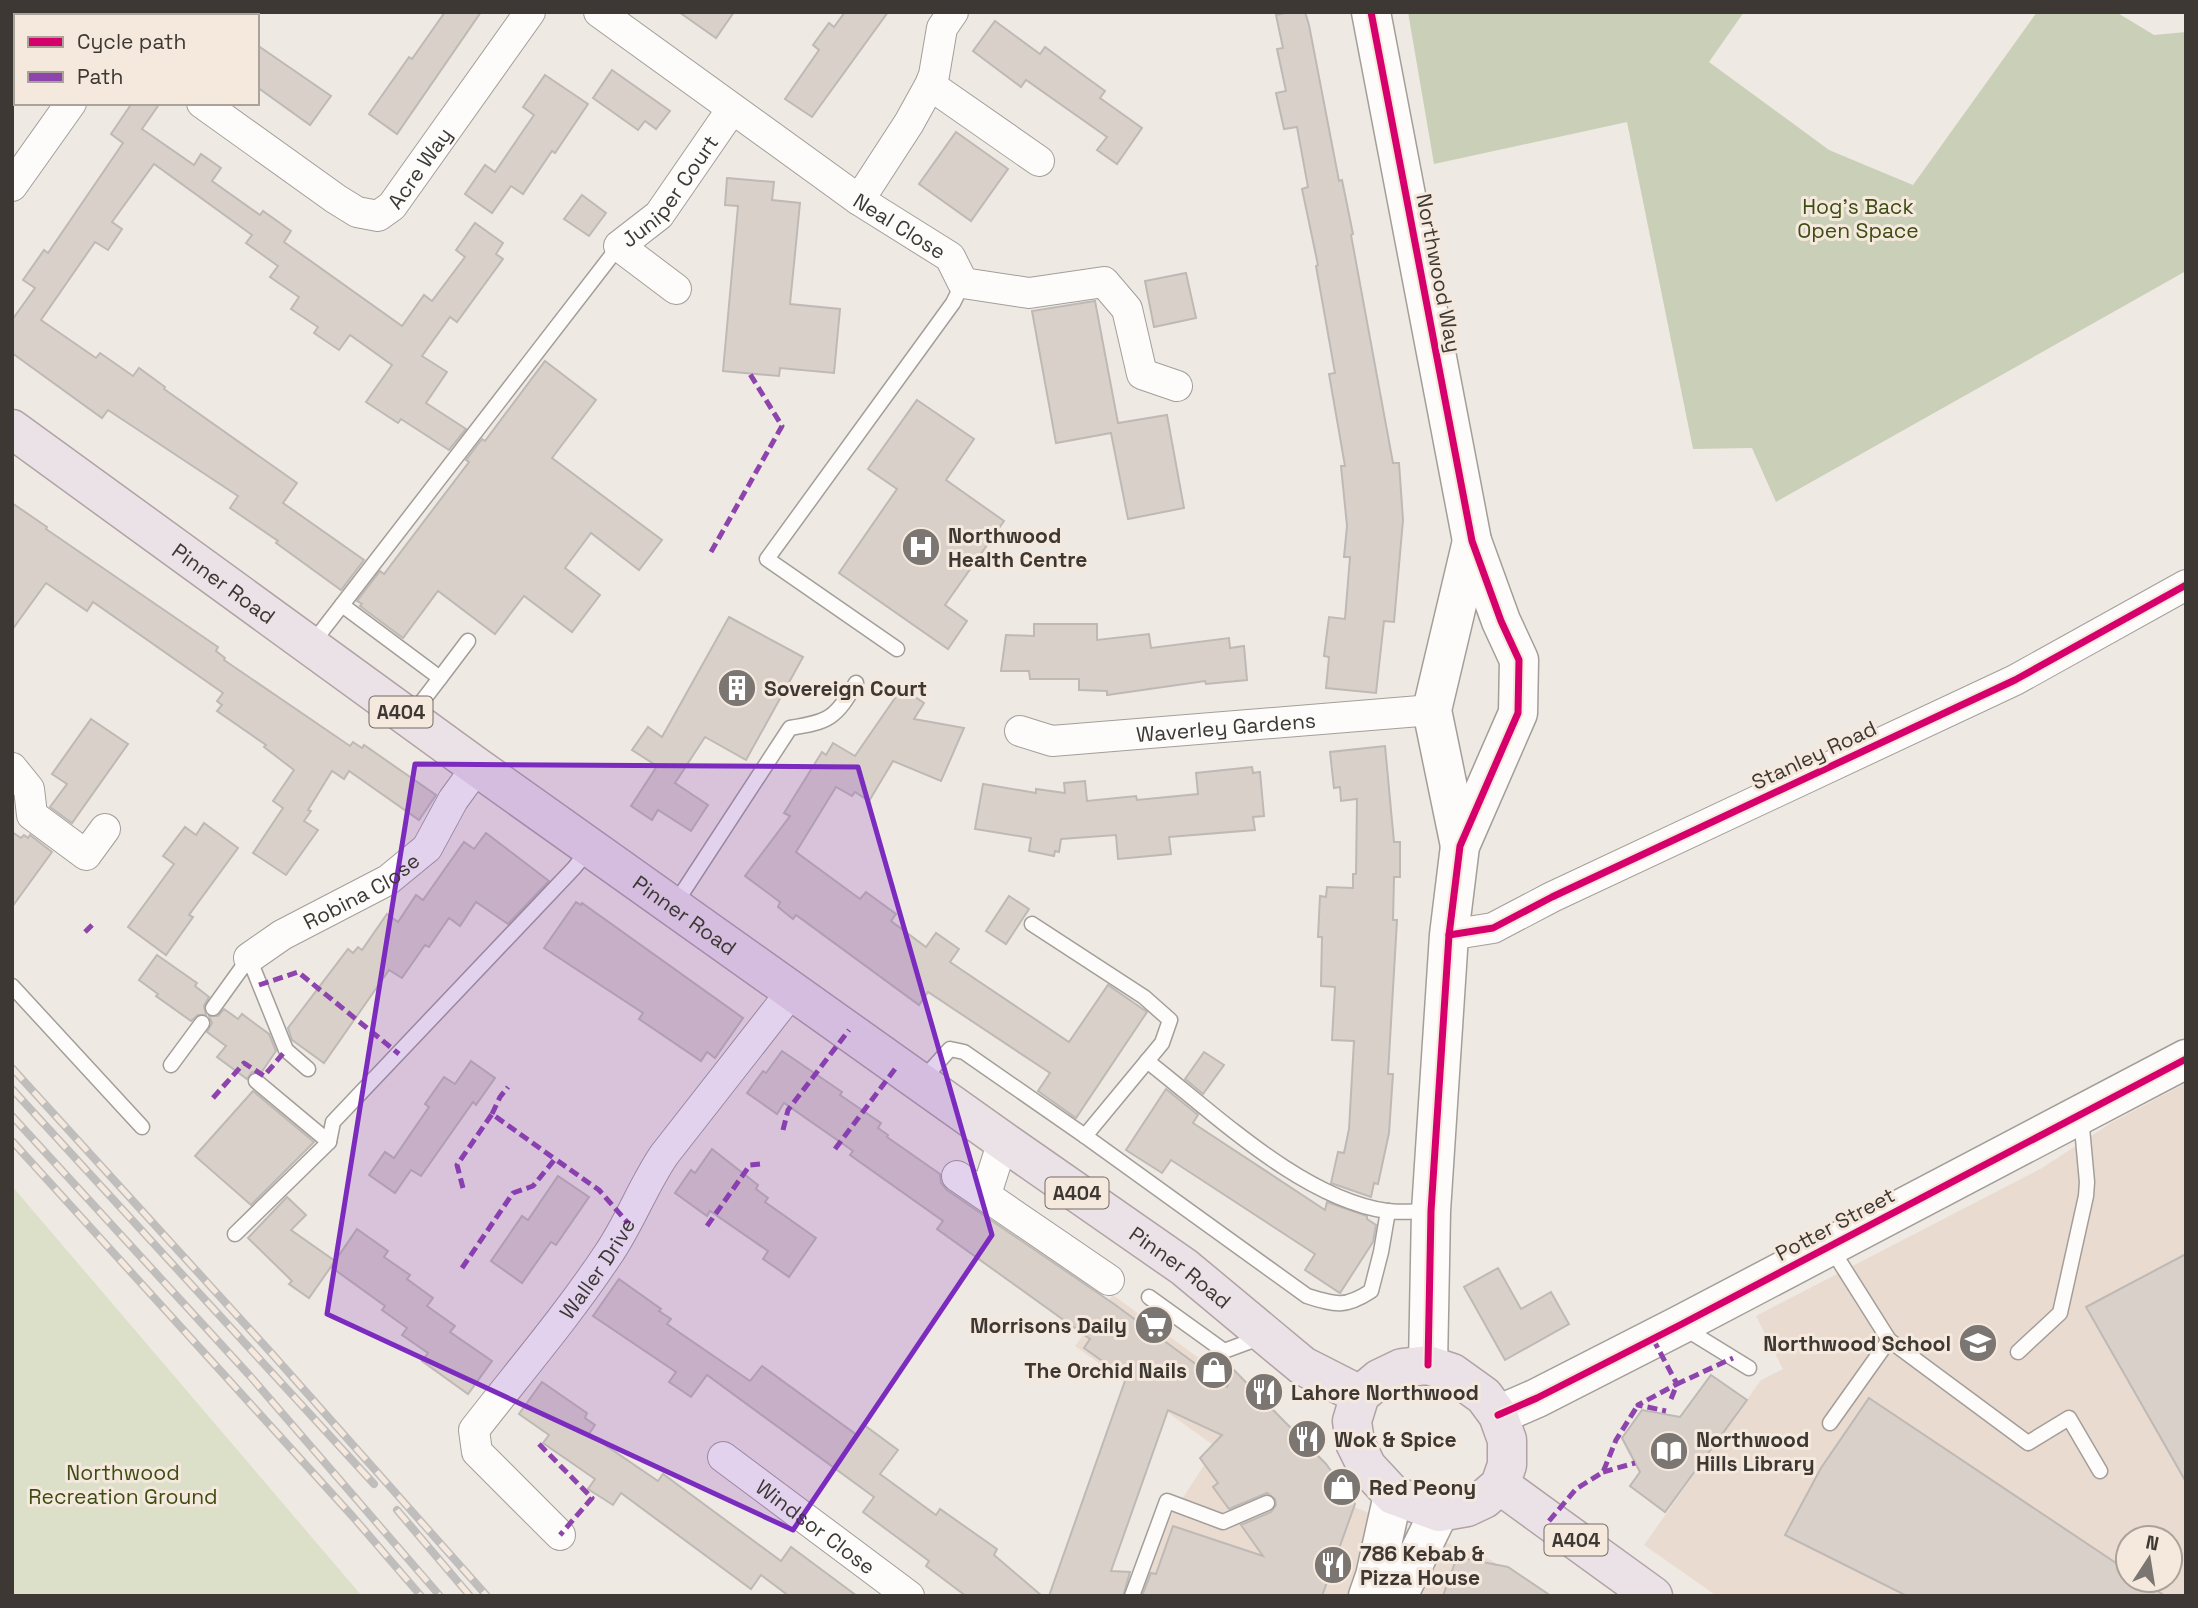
<svg xmlns="http://www.w3.org/2000/svg" width="2198" height="1608" viewBox="0 0 2198 1608" font-family="'Space Grotesk',sans-serif">
<style>
.built{fill:#e9dbd0;fill-rule:evenodd}
.green{fill:#dce0c9}
.forest{fill:#cacfb7}
.building{fill:#dad0ca;stroke:#beb9b5;stroke-width:2}
.lines{fill:none;stroke-linecap:round;stroke-linejoin:round}
.lane-casing{stroke:#a39e99;stroke-width:17}
.street-casing{stroke:#a39e99;stroke-width:32}
.secondary-casing{stroke:#a39e99;stroke-width:41}
.primary-casing{stroke:#b1a2a6;stroke-width:41}
.lane{stroke:#fdfcfb;stroke-width:14}
.street{stroke:#fdfcfb;stroke-width:30}
.secondary{stroke:#fdfcfb;stroke-width:38}
.primary{stroke:#eae2e6;stroke-width:38}
.rail-casing{stroke:#c0bebd;stroke-width:8}
.rail{stroke:#f5e8dd;stroke-width:5;stroke-dasharray:16;stroke-linecap:butt}
.quiet{stroke:#8e44ad;stroke-width:5;stroke-dasharray:10 5;stroke-linecap:butt}
.cycleway-casing{stroke:#f5e8dd;stroke-width:11}
.cycleway{stroke:#d6006c;stroke-width:7}
.marked{fill:#7b2cbf;fill-opacity:0.2;stroke:#7b2cbf;stroke-width:5;stroke-linejoin:round}
.labels{text-anchor:middle;dominant-baseline:central;stroke-width:6;stroke-linejoin:round;paint-order:stroke}
.shield{fill:#f5e8dd;stroke:#746d66;stroke-width:2}
.shield-label{font-size:19px;font-weight:bold;fill:#3d3833}
.street-label{font-size:21px;fill:#3d3833;stroke:#f5e8dd}
.park-label{font-size:21px;fill:#3d4c12;stroke:#f5e8dd}
.poi-label{font-size:21px;font-weight:bold;fill:#3d3833;stroke:#f5e8dd;text-anchor:start}
</style>
<rect width="100%" height="100%" fill="#efe9e3"/>
<g class="built">
<path d="M 2186,1083 L 2186,1596 L 1717,1596 L 1644,1545 L 1761,1380 L 1783,1369 L 1756,1316 L 2042,1168 L 2111,1123 ZM 2128,1538 L 2170,1538 L 2170,1580 L 2128,1580 Z"/>
<polygon points="1113,1295 1298,1431 1341,1502 1491,1560 1544,1596 1140,1596 1167,1522 1216,1447 1075,1346"/>
</g>
<polygon class="green" points="12,1186 362,1596 12,1596"/>
<polygon class="forest" points="1408,12 1744,12 1709,62 1829,150 1913,185 2037,12 2116,12 2154,35 2186,32 2186,271 1776,502 1752,448 1693,449 1627,122 1434,164"/>
<g class="building">
<polygon points="445,12 481,12 397,134 369,114 409,57 412,59"/>
<polygon points="679,12 734,12 716,38"/>
<polygon points="845,12 888,12 812,117 785,99 819,50 813,45 829,23 834,27"/>
<polygon points="1290,12 1305,12 1309,25 1339,181 1342,180 1353,234 1351,235 1393,463 1399,463 1403,520 1394,622 1384,621 1376,693 1326,688 1329,657 1324,656 1329,617 1345,619 1350,557 1344,557 1347,526 1341,466 1345,466 1329,374 1335,373 1316,266 1318,265 1302,189 1308,187 1297,127 1284,129 1276,93 1286,91 1277,49 1283,48 1276,15"/>
<polygon points="995,21 1040,54 1045,47 1072,67 1105,91 1100,98 1142,128 1117,164 1097,150 1107,137 1026,80 1021,87 973,51"/>
<polygon points="257,45 331,96 310,125 257,87"/>
<polygon points="612,70 670,111 656,129 645,121 638,130 593,98"/>
<polygon points="545,75 588,104 555,153 552,151 523,194 511,186 492,213 465,194 485,165 495,172 534,115 523,107"/>
<polygon points="132,103 160,103 142,129 194,165 201,154 221,168 212,181 260,215 263,211 291,231 284,242 402,326 424,295 432,301 465,257 456,250 475,223 503,243 496,254 503,259 457,322 450,317 422,356 447,372 426,403 466,429 449,450 401,419 398,423 366,402 392,365 350,335 339,350 314,333 318,327 291,309 299,297 270,277 278,266 246,243 252,235 154,164 112,222 122,229 108,250 95,242 41,320 96,358 100,353 133,376 139,368 165,387 164,389 297,483 283,503 364,560 341,590 276,543 278,541 230,508 238,496 108,410 102,418 12,353 12,320 35,288 23,280 44,250 48,253 123,143 111,134"/>
<polygon points="956,132 1008,169 971,221 919,184"/>
<polygon points="727,178 774,182 772,200 800,203 790,304 840,309 834,373 780,368 779,376 723,371 738,206 725,205"/>
<polygon points="582,195 606,213 589,236 564,219"/>
<polygon points="1186,273 1196,318 1154,327 1145,281"/>
<polygon points="1095,301 1118,423 1167,415 1184,508 1128,519 1111,433 1056,443 1032,311"/>
<polygon points="545,361 596,400 552,458 662,540 639,570 591,533 565,568 600,595 572,632 524,596 495,634 438,591 403,638 360,606 362,604 357,601 380,571 384,574 469,462 466,460 482,439 485,441"/>
<polygon points="917,400 974,439 946,480 1004,521 945,605 967,621 948,649 839,573 897,489 868,469"/>
<polygon points="12,503 47,527 46,529 218,647 216,651 225,658 224,660 350,746 353,742 362,748 364,745 436,795 419,820 349,771 344,779 332,771 308,810 311,811 304,821 318,830 286,875 253,853 283,808 273,801 294,770 264,747 266,745 217,711 222,705 217,701 223,693 93,602 87,611 46,583 12,630"/>
<polygon points="729,617 803,657 746,760 705,737 675,783 708,805 691,831 658,810 652,820 631,806 657,766 632,750 648,727 662,737"/>
<polygon points="1034,624 1097,624 1097,640 1149,634 1151,648 1229,638 1230,648 1244,646 1247,680 1206,684 1205,681 1107,695 1107,691 1079,690 1079,679 1030,679 1029,671 1001,671 1006,635 1034,636"/>
<polygon points="902,688 924,703 914,719 964,728 941,781 893,761 869,801 855,792 852,796 836,787 796,852 860,899 866,892 896,914 891,921 926,947 936,933 959,949 950,962 1069,1042 1108,985 1147,1012 1076,1118 1038,1091 1050,1073 928,992 919,1005 796,915 793,919 778,907 780,902 745,876 790,816 784,813 822,752 826,755 833,743 855,756"/>
<polygon points="91,719 128,744 72,823 50,807 67,784 52,774"/>
<polygon points="1385,746 1394,842 1400,842 1400,877 1394,877 1393,920 1397,920 1388,1074 1393,1074 1389,1133 1378,1184 1374,1183 1371,1197 1331,1183 1338,1152 1344,1153 1349,1129 1354,1041 1332,1040 1335,987 1321,986 1322,937 1318,937 1320,896 1326,897 1327,887 1353,888 1353,874 1356,874 1357,799 1341,801 1340,787 1334,788 1330,752"/>
<polygon points="1252,767 1253,773 1260,772 1264,816 1253,817 1255,830 1169,837 1171,854 1118,859 1116,835 1061,839 1059,852 1055,851 1054,856 1029,851 1031,838 975,829 983,784 1036,793 1036,789 1065,793 1064,783 1085,781 1087,801 1136,796 1137,800 1198,794 1196,773"/>
<polygon points="204,823 238,848 189,915 193,917 166,955 128,927 174,864 163,856 185,827 196,835"/>
<polygon points="12,832 21,838 24,835 28,838 30,835 52,852 12,907"/>
<polygon points="486,833 549,881 508,924 476,902 460,926 449,918 429,947 425,945 402,978 389,970 324,1063 292,1040 288,1028 348,949 353,953 358,947 362,950 387,914 398,922 416,895 423,900 464,842 474,849"/>
<polygon points="1009,896 1029,909 1006,944 986,931"/>
<polygon points="576,902 581,905 582,903 743,1018 715,1058 707,1052 701,1061 639,1019 643,1013 544,948"/>
<polygon points="157,955 197,983 195,986 209,997 204,1006 206,1015 198,1015 191,1021 156,996 158,994 139,980"/>
<polygon points="224,1009 238,1019 242,1014 269,1034 276,1051 261,1073 252,1072 247,1079 217,1057 226,1046 207,1032 212,1023 209,1016 218,1016"/>
<polygon points="782,1051 842,1092 840,1095 881,1123 878,1128 888,1135 887,1137 940,1174 941,1183 947,1190 1114,1304 1227,1387 1234,1370 1326,1464 1355,1504 1322,1596 1142,1596 1151,1573 1156,1574 1173,1526 1263,1556 1241,1525 1271,1512 1276,1505 1275,1499 1267,1493 1229,1509 1213,1487 1218,1483 1200,1458 1222,1435 1168,1410 1111,1571 1130,1572 1123,1596 1049,1596 1126,1378 1084,1348 1090,1339 937,1229 943,1221 850,1155 853,1151 784,1103 777,1114 747,1093 763,1071 766,1073"/>
<polygon points="1204,1052 1224,1065 1203,1094 1185,1079"/>
<polygon points="471,1061 495,1078 476,1105 473,1102 421,1176 411,1170 395,1193 369,1175 385,1152 394,1158 429,1107 425,1104 444,1077 455,1084"/>
<polygon points="1166,1089 1198,1115 1193,1123 1325,1210 1327,1202 1367,1216 1367,1219 1376,1225 1373,1242 1340,1293 1305,1270 1315,1254 1171,1160 1162,1173 1126,1150"/>
<polygon points="253,1091 314,1142 251,1205 195,1156"/>
<polygon points="712,1149 758,1185 756,1189 768,1198 765,1202 816,1238 789,1277 763,1259 768,1251 710,1211 707,1216 675,1193 691,1170 695,1173"/>
<polygon points="558,1176 589,1197 556,1245 551,1242 522,1283 491,1261 522,1216 528,1220"/>
<polygon points="287,1197 306,1215 291,1230 335,1261 309,1298 289,1284 292,1281 248,1238"/>
<polygon points="357,1229 388,1251 384,1257 410,1275 407,1279 433,1298 427,1306 455,1326 450,1332 492,1361 468,1394 422,1361 428,1353 402,1335 407,1328 382,1310 385,1306 331,1267"/>
<polygon points="2186,1254 2186,1482 2086,1307"/>
<polygon points="1498,1268 1521,1309 1551,1292 1569,1324 1505,1360 1464,1287"/>
<polygon points="619,1279 661,1309 659,1311 671,1319 667,1324 750,1381 762,1366 857,1435 864,1425 898,1450 880,1474 936,1515 940,1509 997,1549 994,1555 1042,1596 966,1596 926,1566 929,1561 863,1512 874,1497 707,1375 691,1397 669,1382 676,1372 593,1316"/>
<polygon points="1711,1375 1747,1400 1665,1512 1630,1486 1640,1472 1622,1438 1642,1410 1680,1417"/>
<polygon points="542,1382 587,1413 585,1418 595,1425 589,1434 658,1481 663,1474 781,1561 791,1547 857,1596 789,1596 761,1575 751,1589 621,1493 613,1505 588,1489 595,1479 543,1443 549,1435 519,1414"/>
<polygon points="1869,1398 2128,1571 2128,1580 2142,1580 2165,1596 1907,1596 1785,1535 1821,1468"/>
<polygon points="1457,1557 1508,1567 1551,1596 1443,1596"/>
</g>
<g class="lines">
<g class="lane-casing">
<g id="lane">
<polyline points="342,605 440,678 411,716"/>
<polyline points="311,645 619,246"/>
<polyline points="897,649 767,559 953,303 963,283"/>
<polyline points="440,678 468,641"/>
<path d="M 675,904 L 790,728 C 829,722 836,718 856,683"/>
<polyline points="1032,924 1144,997 1170,1020 1162,1043 1085,1136"/>
<polyline points="249,958 286,1050 308,1069"/>
<polyline points="12,986 142,1127"/>
<polyline points="213,1008 249,958"/>
<path d="M 1147,1061 C 1214,1113 1302,1199 1387,1211 C 1400,1213 1416,1211 1430,1211"/>
<polyline points="171,1065 202,1023"/>
<path d="M 922,1080 L 950,1049 L 964,1052 L 1085,1136 L 1307,1296 C 1336,1305 1345,1308 1371,1291 L 1381,1252 L 1388,1211"/>
<polyline points="256,1081 329,1142"/>
<polyline points="235,1234 329,1142 333,1122 574,868 590,848"/>
<polyline points="1831,1248 1889,1340 2028,1443 2069,1418 2100,1471"/>
<polyline points="1149,1297 1224,1351 1262,1337"/>
<polyline points="1684,1328 1749,1368"/>
<polyline points="2018,1352 2060,1313 2086,1196 2087,1182 2081,1117"/>
<polyline points="1830,1423 1889,1340"/>
<polyline points="1132,1596 1167,1501 1223,1522 1267,1503"/>
</g>
</g>
<g class="street-casing">
<g id="street">
<path id="s1" d="M 599,12 L 859,200 L 950,257 L 963,283 L 1029,293 L 1104,282 L 1127,309 L 1142,374 L 1177,386"/>
<polyline points="132,16 135,12"/>
<polyline points="930,85 1039,161"/>
<path id="s2" d="M 202,103 L 336,199 L 357,212 L 378,216 L 392,206 L 530,12"/>
<polyline points="12,186 71,103"/>
<polyline points="859,200 909,123 930,85 934,75 942,28 953,12"/>
<path id="s3" d="M 676,289 L 619,246 L 659,215 L 732,109"/>
<path id="s4" d="M 1020,731 L 1052,741 L 1432,710"/>
<polyline points="12,768 29,789 32,815 86,855 105,829"/>
<polyline points="1449,935 1493,928 1552,897 2015,680 2186,585"/>
<path id="s5" d="M 249,958 L 282,935 L 388,880 L 427,848 L 453,800 L 477,767"/>
<polyline points="957,1176 1109,1280"/>
<polyline points="986,1194 1003,1141"/>
<path id="s6" d="M 723,1457 L 909,1596"/>
<path id="s7" d="M 560,1535 L 477,1452 L 474,1430 C 519,1372 568,1315 609,1253 C 630,1222 643,1186 664,1155 L 793,990"/>
</g>
</g>
<g class="secondary-casing">
<g id="secondary">
<polyline points="1371,12 1472,541 1501,621 1519,660 1518,713 1460,846 1449,935 1431,1211 1428,1365"/>
<polyline points="1460,846 1432,710 1472,541"/>
<polyline points="1498,1415 1537,1398 1680,1325 2186,1059"/>
<polyline points="1368,1596 1375,1576 1393,1495"/>
<polyline points="1398,1596 1439,1512"/>
</g>
</g>
<g class="primary-casing">
<g id="primary">
<path id="s8" d="M 12,429 L 477,767 L 1003,1141 L 1184,1267 L 1303,1366 L 1360,1395"/>
<polygon points="1428,1365 1452,1373 1484,1396 1498,1415 1507,1440 1507,1465 1500,1485 1484,1499 1467,1507 1439,1512 1393,1495 1367,1467 1355,1443 1352,1421 1360,1395 1379,1379 1402,1368"/>
<polyline points="1500,1485 1653,1596"/>
</g>
</g>
<use href="#lane" class="lane"/>
<use href="#street" class="street"/>
<use href="#secondary" class="secondary"/>
<use href="#primary" class="primary"/>
<g class="rail-casing">
<g id="rail">
<polyline points="12,1068 274,1356 487,1596"/>
<polyline points="12,1089 374,1484"/>
<polyline points="12,1116 250,1376 440,1596"/>
<polyline points="12,1141 354,1518 421,1596"/>
<polyline points="397,1510 470,1596"/>
</g>
</g>
<use href="#rail" class="rail"/>
<g class="quiet">
<polyline points="711,552 782,426 750,374"/>
<polyline points="85,932 94,923"/>
<polyline points="259,985 298,972 399,1054"/>
<polyline points="213,1098 244,1063 264,1076 286,1050"/>
<polyline points="492,1114 500,1097 508,1087"/>
<polyline points="783,1130 788,1110 849,1030"/>
<polyline points="835,1149 898,1065"/>
<polyline points="463,1188 457,1165 492,1114 555,1159"/>
<polyline points="707,1226 750,1165 760,1164"/>
<polyline points="462,1268 513,1193 533,1186 555,1159 599,1190 628,1223"/>
<polyline points="1653,1339 1677,1384 1638,1405 1666,1411"/>
<polyline points="1671,1399 1677,1384 1733,1358"/>
<polyline points="539,1444 592,1498 560,1535"/>
<polyline points="1603,1472 1635,1463"/>
<polyline points="1549,1521 1576,1489 1603,1472 1616,1440 1638,1405"/>
</g>
<g class="cycleway-casing">
<g id="cycleway">
<polyline points="1371,12 1472,541 1501,621 1519,660 1518,713 1460,846 1449,935 1431,1211 1428,1365"/>
<polyline points="1449,935 1493,928 1552,897 2015,680 2186,585"/>
<polyline points="1498,1415 1537,1398 1680,1325 2186,1059"/>
</g>
</g>
<use href="#cycleway" class="cycleway"/>
</g>
<path class="marked" d="M 415,764 L 858,767 L 992,1235 L 793,1530 L 327,1314 Z"/>
<defs>
<g id="hospital-disc" transform="scale(2.0125)"><circle r="9.5" fill="#7b7671" stroke="#f5e8dd"/><path d="M-5-5h3v3.5h4V-5h3V5h-3V1.5h-4V5h-3Z" fill="#fff"/></g>
<g id="building-disc" transform="scale(2.0125)"><circle r="9.5" fill="#7b7671" stroke="#f5e8dd"/><path d="M-4-6H4V6H1V3H-1V6H-4ZM-2.5-4.3h1.7v1.8h-1.7ZM.8-4.3h1.7v1.8H.8ZM-2.5-1h1.7V.8h-1.7ZM.8-1h1.7V.8H.8Z" fill="#fff"/></g>
<g id="supermarket-disc" transform="scale(2.0125)"><circle r="9.5" fill="#7b7671" stroke="#f5e8dd"/><path d="M-6-5.5h2.5l.6 2H6L4.5 2H-2.5L-4.4-4H-6ZM-1.5 3.2a1.3 1.3 0 1 0 .1 0ZM3 3.2a1.3 1.3 0 1 0 .1 0Z" fill="#fff"/></g>
<g id="school-disc" transform="scale(2.0125)"><circle r="9.5" fill="#7b7671" stroke="#f5e8dd"/><path d="M0-5L7-2L0 1L-7-2ZM-4 1L0 2.5L4 1V4Q0 6-4 4Z" fill="#fff"/></g>
<g id="shop-disc" transform="scale(2.0125)"><circle r="9.5" fill="#7b7671" stroke="#f5e8dd"/><path d="M-5-2.5h2.3a2.7 3.5 0 0 1 5.4 0H5L5.5 6h-11ZM-1.5-2.5h3a1.5 2.3 0 0 0-3 0Z" fill="#fff"/></g>
<g id="restaurant-disc" transform="scale(2.0125)"><circle r="9.5" fill="#7b7671" stroke="#f5e8dd"/><path d="M-5-6h1v4h1v-4h1v4h1v-4h1v5L-1.5 .5V6h-2V.5L-5-1ZM5-6V6H3V1.5H1.5Q1.5-4 5-6Z" fill="#fff"/></g>
<g id="library-disc" transform="scale(2.0125)"><circle r="9.5" fill="#7b7671" stroke="#f5e8dd"/><path d="M-6-4Q-3-5.5-.7-3.5V5Q-3 3-6 4ZM6-4Q3-5.5 .7-3.5V5Q3 3 6 4Z" fill="#fff"/></g>
</defs>
<g fill-rule="evenodd">
<use href="#hospital-disc" x="921" y="547"/>
<use href="#building-disc" x="737" y="688"/>
<use href="#supermarket-disc" x="1154" y="1325"/>
<use href="#school-disc" x="1978" y="1343"/>
<use href="#shop-disc" x="1214" y="1370"/>
<use href="#restaurant-disc" x="1264" y="1392"/>
<use href="#restaurant-disc" x="1307" y="1439"/>
<use href="#library-disc" x="1669" y="1451"/>
<use href="#shop-disc" x="1342" y="1487"/>
<use href="#restaurant-disc" x="1333" y="1565"/>
</g>
<g class="labels">
<g class="shield">
<rect x="369.5" y="696.5" width="63" height="31" rx="5"/>
<rect x="1045.5" y="1177.5" width="63" height="31" rx="5"/>
<rect x="1544.5" y="1524.5" width="63" height="31" rx="5"/>
</g>
<g class="shield-label">
<text x="401" y="712">A404</text>
<text x="1077" y="1193">A404</text>
<text x="1576" y="1540">A404</text>
</g>
<g class="street-label">
<text stroke="none"><textPath href="#s2" startOffset="275">Acre Way</textPath></text>
<text stroke="none"><textPath href="#s3" startOffset="147">Juniper Court</textPath></text>
<text stroke="none"><textPath href="#s1" startOffset="369">Neal Close</textPath></text>
<text transform="translate(1439 273) rotate(79)">Northwood Way</text>
<text stroke="none"><textPath href="#s8" startOffset="262">Pinner Road</textPath></text>
<text stroke="none"><textPath href="#s4" startOffset="208">Waverley Gardens</textPath></text>
<text transform="translate(1814 755) rotate(-25)">Stanley Road</text>
<text stroke="none"><textPath href="#s5" startOffset="131">Robina Close</textPath></text>
<text stroke="none"><textPath href="#s8" startOffset="830">Pinner Road</textPath></text>
<text transform="translate(1835 1224) rotate(-28)">Potter Street</text>
<text stroke="none"><textPath href="#s7" startOffset="343">Waller Drive</textPath></text>
<text stroke="none"><textPath href="#s8" startOffset="1438">Pinner Road</textPath></text>
<text stroke="none"><textPath href="#s6" startOffset="116">Windsor Close</textPath></text>
</g>
<g class="park-label">
<text x="1858" y="206">Hog's Back<tspan x="1858" dy="24">Open Space</tspan></text>
<text x="123" y="1472">Northwood<tspan x="123" dy="24">Recreation Ground</tspan></text>
</g>
<g class="poi-label">
<text x="948" y="535">Northwood<tspan x="948" dy="24">Health Centre</tspan></text>
<text x="764" y="688">Sovereign Court</text>
<text x="1127" y="1325" text-anchor="end">Morrisons Daily</text>
<text x="1951" y="1343" text-anchor="end">Northwood School</text>
<text x="1187" y="1370" text-anchor="end">The Orchid Nails</text>
<text x="1291" y="1392">Lahore Northwood</text>
<text x="1334" y="1439">Wok &amp; Spice</text>
<text x="1696" y="1439">Northwood<tspan x="1696" dy="24">Hills Library</tspan></text>
<text x="1369" y="1487">Red Peony</text>
<text x="1360" y="1553">786 Kebab &amp;<tspan x="1360" dy="24">Pizza House</tspan></text>
</g>
</g>
<rect width="2198" height="1608" fill="none" stroke="#3d3833" stroke-width="28"/>
<rect x="14" y="14" width="245" height="91" fill="#f5e8dd" stroke="#aba299" stroke-width="2"/>
<rect x="28" y="37" width="35" height="10" fill="#d6006c" stroke="#aba299" stroke-width="2"/>
<text x="77" y="49" font-size="21" fill="#3d3833">Cycle path</text>
<rect x="28" y="72" width="35" height="10" fill="#8e44ad" stroke="#aba299" stroke-width="2"/>
<text x="77" y="84" font-size="21" fill="#3d3833">Path</text>
<g transform="translate(2149 1559) rotate(12)"><circle r="33" fill="#f5e8dd" stroke="#aba299" stroke-width="2"/>
<path d="M0-5L12 26L0 18L-12 26Z" fill="#7b7671"/>
<text y="-10" font-size="19" font-weight="bold" text-anchor="middle" fill="#3d3833">N</text>
</g>
</svg>
